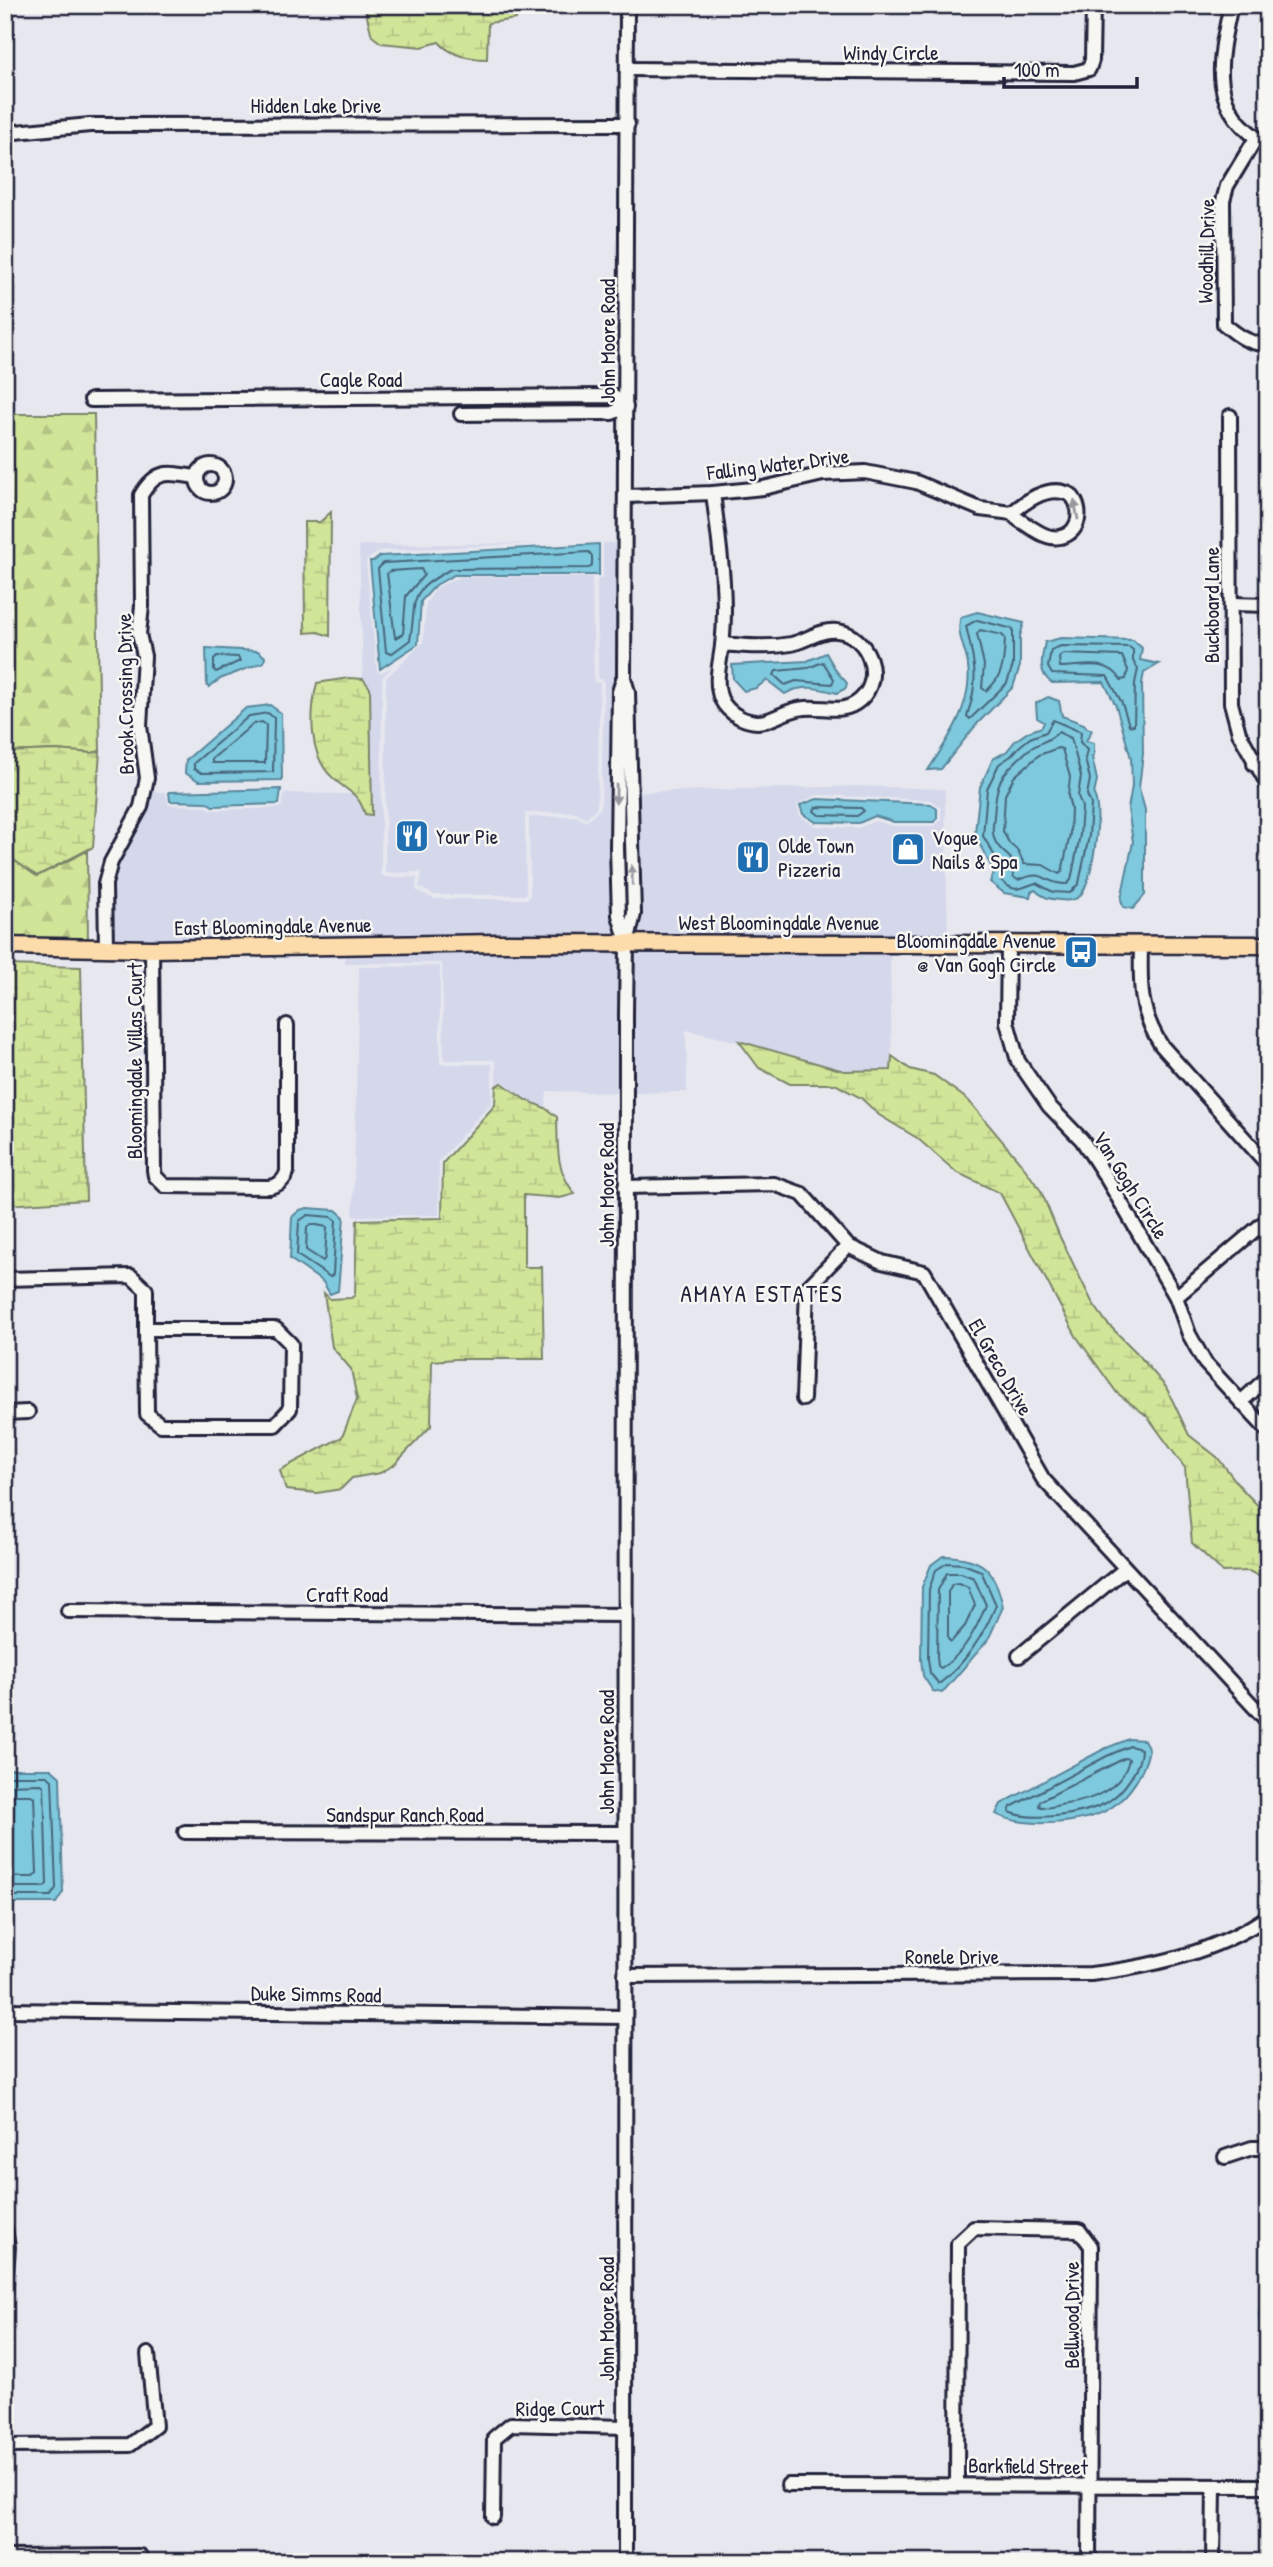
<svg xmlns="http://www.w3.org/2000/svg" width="1273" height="2567" viewBox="0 0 1273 2567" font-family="'Patrick Hand',sans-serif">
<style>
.built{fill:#d5d8eb;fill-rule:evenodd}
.forest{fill:url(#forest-firs);stroke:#7a846a;stroke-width:2}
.wetland{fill:url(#wetland-marsh);stroke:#7a846a;stroke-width:2}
.water{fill:#7ec9dd;stroke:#59869c;stroke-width:2}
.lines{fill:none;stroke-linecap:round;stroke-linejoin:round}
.shore{stroke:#47657c;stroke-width:2}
.minor-casing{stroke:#22223b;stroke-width:18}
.major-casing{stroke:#22223b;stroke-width:21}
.minor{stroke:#f6f6f2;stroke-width:12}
.major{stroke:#fddcac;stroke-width:16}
.oneway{fill:#9797a0}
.labels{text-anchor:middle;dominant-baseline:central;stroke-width:5;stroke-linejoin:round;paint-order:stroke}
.street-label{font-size:21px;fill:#22223b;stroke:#f6f6f2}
.poi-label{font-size:21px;fill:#22223b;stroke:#f6f6f2;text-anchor:start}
.neighbourhood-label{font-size:23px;letter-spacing:2px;fill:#22223b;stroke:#f6f6f2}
</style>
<defs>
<pattern id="forest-firs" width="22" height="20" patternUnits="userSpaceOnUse" patternTransform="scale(1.75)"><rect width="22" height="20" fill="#d1e599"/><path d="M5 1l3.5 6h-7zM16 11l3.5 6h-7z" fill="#b3c485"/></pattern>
<pattern id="wetland-marsh" width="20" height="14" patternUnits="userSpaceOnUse" patternTransform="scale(1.75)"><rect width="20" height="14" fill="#d1e599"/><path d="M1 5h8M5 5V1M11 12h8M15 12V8" fill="none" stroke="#b3c485"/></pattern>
</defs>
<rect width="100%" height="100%" fill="#e7e8ef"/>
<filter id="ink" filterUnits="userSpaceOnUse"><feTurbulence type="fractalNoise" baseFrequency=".0143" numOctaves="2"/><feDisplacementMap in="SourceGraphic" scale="14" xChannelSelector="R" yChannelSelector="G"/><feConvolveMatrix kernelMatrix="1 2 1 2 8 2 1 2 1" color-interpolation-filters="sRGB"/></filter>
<g filter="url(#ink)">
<g class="built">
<polygon points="621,542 620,938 110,943 110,884 115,864 149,792 165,792 169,805 205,806 213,810 279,808 282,806 284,793 354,794 361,799 365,814 370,688 363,679 359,545 539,543 380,551 366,561 377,671 381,673 393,666 382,678 381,874 385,877 417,877 416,890 434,899 528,899 530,895 529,817 576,816 586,822 601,807 604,683 602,679 598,679 597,580 603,577 603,543"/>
<polygon points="460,577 592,577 594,682 600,683 597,807 586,818 576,812 525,813 526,895 434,895 419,887 422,872 385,873 386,678 423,642 426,603 437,587"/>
<path d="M 858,786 L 945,789 L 948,939 L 633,938 L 634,792 ZM 817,795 L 931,800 L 941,808 L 941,819 L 935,826 L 894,826 L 875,821 L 858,828 L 816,826 L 800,816 L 797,804 Z"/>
<polygon points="622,948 621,1093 547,1091 545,1108 524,1099 502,1083 496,1086 496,1064 494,1060 444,1060 442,963 345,963 345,952"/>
<polygon points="631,948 890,949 892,1070 844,1071 790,1054 686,1030 687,1092 630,1093"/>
<polygon points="440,966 440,1064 492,1064 492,1102 439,1161 439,1215 353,1216 359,967"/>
</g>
<g class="forest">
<polygon points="5,414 94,414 100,751 92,753 56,750 5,752"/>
<polygon points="87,851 88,942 5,941 5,854 37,876"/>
</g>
<g class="wetland">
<path d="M 364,5 L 416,5 L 423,10 L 434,5 L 521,5 L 516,19 L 488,23 L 487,59 C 469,59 451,56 439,42 L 422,47 L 381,43 L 372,36 Z"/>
<polygon points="331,512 330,636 318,632 305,633 304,522 320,522"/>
<path d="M 349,678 L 363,679 L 370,688 L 372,815 L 365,814 C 358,792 349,793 333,778 C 308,756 310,712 317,683 Z"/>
<polygon points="56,750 92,753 100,751 93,847 37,876 5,854 5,752"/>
<polygon points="5,965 81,967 86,1200 5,1205"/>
<polygon points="739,1041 844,1071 891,1070 892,1056 910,1069 934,1075 968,1100 1020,1162 1041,1191 1060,1237 1092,1302 1107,1323 1136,1352 1166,1387 1189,1435 1217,1457 1243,1490 1268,1516 1268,1581 1249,1571 1223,1572 1192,1543 1185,1468 1147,1416 1117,1393 1076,1336 1000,1193 956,1172 917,1138 879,1115 861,1098 835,1084 790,1084 759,1068"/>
<path d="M 502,1083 L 524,1099 L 545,1108 L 557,1117 C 558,1147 555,1169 575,1194 L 560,1198 L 524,1195 L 524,1267 L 542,1267 L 544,1359 L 456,1359 L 432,1361 L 431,1426 L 394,1465 L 380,1473 L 352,1478 L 341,1489 L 317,1493 L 286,1490 L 280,1470 L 342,1437 L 357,1399 L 351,1369 L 332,1347 L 324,1293 L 330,1299 L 351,1298 L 355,1295 L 357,1220 L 442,1218 L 443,1163 L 495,1105 L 496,1086 Z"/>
</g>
<g class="water">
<polygon points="599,544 599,575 454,575 436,585 421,601 418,644 380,669 370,561 374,561 380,556"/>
<path d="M 977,612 L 1024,623 L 1020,636 L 1020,666 L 1013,687 L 977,724 L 941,769 L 928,770 C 948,740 973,704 968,665 C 966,649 955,633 961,617 Z"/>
<path d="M 1061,638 L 1133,640 L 1142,648 L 1140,660 L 1159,664 L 1144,673 L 1142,683 L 1143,754 L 1139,788 L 1145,810 L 1145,895 L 1133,909 L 1123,907 L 1121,899 L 1133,842 L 1128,809 L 1132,786 L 1131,758 L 1116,706 L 1104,682 L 1052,683 C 1037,673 1042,658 1045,642 Z"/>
<polygon points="206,648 258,651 265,657 264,662 220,679 209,687 207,686"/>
<path d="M 826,653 L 837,672 L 847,683 L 846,688 L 837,693 C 818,688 802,684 785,694 L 767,680 L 756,688 L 744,691 L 733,679 L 732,665 L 807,661 Z"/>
<path d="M 1048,697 L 1059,701 L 1062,716 L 1084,724 L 1087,728 L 1092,730 L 1086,741 L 1094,743 L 1094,755 L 1092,757 L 1097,780 L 1094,795 C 1103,809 1093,882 1080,896 C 1074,901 1067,901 1060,900 C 1049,899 1042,897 1035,890 L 1031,892 L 1030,897 L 1004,893 L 990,882 L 994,873 L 998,872 L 997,866 L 991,866 L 979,843 L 974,842 L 980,787 L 993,759 L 1007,751 L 1015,741 L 1028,732 L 1042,727 L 1044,722 L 1037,718 L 1036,703 Z"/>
<polygon points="270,705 281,713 282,780 199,781 185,773 186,760 246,708"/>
<polygon points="281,789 279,804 213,806 206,802 170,801 169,792"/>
<polygon points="817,799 931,804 937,809 937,818 934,822 894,822 875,816 859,823 816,822 803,814 800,805"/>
<polygon points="307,1208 336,1210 344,1217 338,1291 330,1294 323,1282 290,1259 292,1217 300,1210"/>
<path d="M 943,1556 C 982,1557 995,1568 1003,1607 L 988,1640 L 942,1693 L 933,1691 L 923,1676 L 921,1659 L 922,1587 L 931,1565 Z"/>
<path d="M 1129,1739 L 1144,1740 L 1149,1749 C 1145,1771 1131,1794 1112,1807 C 1087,1825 1022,1829 996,1814 L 1001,1804 L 1104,1749 Z"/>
<polygon points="5,1769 51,1769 60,1777 63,1892 56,1903 5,1903"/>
<polygon points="1268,2270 1268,2396 1259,2314"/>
</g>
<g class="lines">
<g class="shore">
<path d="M 589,552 L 592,556 L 592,566 L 589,568 L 451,569 C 405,594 418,597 410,640 L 391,654 L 386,652 L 378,569 L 383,563 Z"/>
<polygon points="421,569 424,575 406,596 403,634 395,638 387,573 390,571"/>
<path d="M 977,620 L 1013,629 L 1013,665 L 1007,683 L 970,719 L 967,716 C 980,678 974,662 966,626 Z"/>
<path d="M 980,630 L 1002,635 L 1005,638 C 1004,660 1004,677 986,691 L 982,688 L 984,665 L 977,634 Z"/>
<polygon points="1061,646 1129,647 1133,650 1133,661 1138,669 1135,683 1134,726 1129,725 1122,703 1107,676 1052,674 1048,667 1051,650"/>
<path d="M 1063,654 L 1122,656 L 1128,670 L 1126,679 L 1121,680 C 1108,658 1083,667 1060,667 L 1059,657 Z"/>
<polygon points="217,656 238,657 240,661 216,672 214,670 214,659"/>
<polygon points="823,662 834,679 832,684 796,681 785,685 774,675 776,671 808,668"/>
<polygon points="268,713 274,718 273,772 202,773 194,769 194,763 249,716"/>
<path d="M 1053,720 L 1081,732 L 1080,742 L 1087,750 L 1085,759 L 1090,779 L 1087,795 L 1091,804 L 1089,836 L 1079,883 L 1070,893 L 1053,892 L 1036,883 C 1021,887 1015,895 1001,880 L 1005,872 L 1003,864 L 996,858 L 983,836 L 987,789 L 999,764 L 1011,756 L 1020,746 L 1030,738 L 1046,732 Z"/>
<polygon points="262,722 266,725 265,763 212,763 212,759 253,724"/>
<path d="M 1058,732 L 1071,738 L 1081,776 L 1078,796 L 1082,807 L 1080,835 L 1071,880 L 1067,884 C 1040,884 1049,868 1018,880 L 1013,877 L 1011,859 C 1006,853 1000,850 996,843 C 991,833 993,827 994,816 C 997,779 999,777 1026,752 C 1036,743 1049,742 1058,732 Z"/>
<polygon points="1058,748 1062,749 1070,777 1068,796 1071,809 1070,834 1062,872 1059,874 1043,865 1024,864 1018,851 1009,843 1003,831 1005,795 1014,777 1039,755"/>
<polygon points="816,807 861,808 864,811 857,816 819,815 814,811"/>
<polygon points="308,1215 332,1217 336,1220 333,1274 330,1277 297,1255 299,1221"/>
<polygon points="311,1224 327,1227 325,1258 323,1261 306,1250 307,1227"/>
<path d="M 947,1563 L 963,1564 L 981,1571 L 996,1605 C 984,1635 964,1665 939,1684 L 930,1673 L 928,1659 L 929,1589 L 936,1570 Z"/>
<path d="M 947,1573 L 961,1573 L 974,1578 L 986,1605 C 977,1628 963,1655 941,1668 L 938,1666 L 937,1657 L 938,1590 Z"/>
<polygon points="959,1583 968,1587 975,1605 965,1626 951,1642 948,1639 948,1592 952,1584"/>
<path d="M 1130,1746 L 1141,1749 C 1141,1768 1123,1793 1106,1803 C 1083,1815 1033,1822 1009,1812 L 1011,1807 L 1107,1756 Z"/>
<path d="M 1125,1758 L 1129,1759 C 1124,1788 1091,1801 1066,1804 C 1056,1805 1048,1810 1039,1806 L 1040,1801 Z"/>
<polyline points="5,1776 47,1776 52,1780 56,1888 51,1896 5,1896"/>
<polyline points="5,1785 41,1784 44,1786 47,1884 44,1887 5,1887"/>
<polyline points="5,1795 31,1795 34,1797 37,1873 33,1877 5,1877"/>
</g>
<g class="minor-casing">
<g id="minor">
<path d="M 1231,5 C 1218,63 1207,110 1268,145"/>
<polyline points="628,69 1074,73 1089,69 1092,60 1093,5"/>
<polyline points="5,133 90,125 628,124"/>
<path d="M 1256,138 L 1227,186 L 1223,201 L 1224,324 C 1237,335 1250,345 1268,344"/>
<polyline points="91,400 613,396 626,407 612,413 461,414"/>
<polyline points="1230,416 1231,703 1239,733 1268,785"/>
<circle cx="211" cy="479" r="14"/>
<path d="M 713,493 C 719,543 728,596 722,646 C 720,663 714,682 721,699 C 728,714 748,725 765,721 C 779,717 789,709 805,708 C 825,706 843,715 860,700 C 885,678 868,634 837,631 C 820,629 806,641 791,644 C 768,648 746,646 722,644"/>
<path d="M 626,496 L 713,493 L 763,488 L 823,474 L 865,472 L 916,482 L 980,509 L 1012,513 C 1017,520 1023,522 1030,527 C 1037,531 1043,536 1051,537 C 1076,541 1087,513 1071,495 C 1051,484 1028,499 1012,513"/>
<polyline points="1231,604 1268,605"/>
<polyline points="623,679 619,692 617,849 619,915 626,939"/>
<polyline points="1254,764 1268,754"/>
<polyline points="1008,945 1007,1022 1018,1061 1049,1106 1082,1140 1106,1177 1176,1297 1189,1334 1205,1363 1268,1431"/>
<path d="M 1141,945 C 1140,985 1139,1010 1161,1045 L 1268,1165"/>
<path d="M 106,948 L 105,884 L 111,862 L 141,807 L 147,778 L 140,726 L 144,656 L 139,634 L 142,606 L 141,495 C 157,468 169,473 196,477"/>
<path d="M 152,949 L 154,1170 L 155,1176 L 165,1186 L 269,1187 C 279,1185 284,1181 287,1172 L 287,1025"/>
<polyline points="625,1187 774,1184 802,1194 848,1246 882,1262 924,1272 1043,1479 1268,1722"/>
<polyline points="5,1279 131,1276 146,1290 146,1329"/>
<polyline points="1176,1297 1268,1219"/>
<polygon points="146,1329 276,1329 291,1344 290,1409 275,1425 161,1425 147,1414"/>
<polyline points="803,1399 807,1288 848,1246"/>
<polyline points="1241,1402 1268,1377"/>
<polyline points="5,1413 28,1412"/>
<polyline points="68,1611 625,1615"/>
<polyline points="1019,1656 1125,1569"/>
<polyline points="185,1832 625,1833"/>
<path d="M 625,1976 L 1091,1974 C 1150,1967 1218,1952 1268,1916"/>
<polyline points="5,2010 625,2017"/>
<polyline points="1225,2157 1252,2148 1268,2148"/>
<polyline points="5,2229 8,2247 5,2290"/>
<polyline points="5,2446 130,2445 155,2426 148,2354"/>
<polyline points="788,2485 1268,2486"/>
<polyline points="957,2485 958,2243 974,2228 1079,2230 1091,2246 1089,2562"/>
<polyline points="493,2517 494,2438 511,2424 625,2427"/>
<polyline points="5,2557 140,2556 140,2562"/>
<polyline points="625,2562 626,1013 627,943 634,914 628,692 624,678 627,5"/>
<polyline points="1213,2562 1214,2486"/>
</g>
</g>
<g class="major-casing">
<polyline id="major" points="5,946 152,949 499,943 1268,945"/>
</g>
<use href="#minor" class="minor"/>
<use href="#major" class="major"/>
</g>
<defs><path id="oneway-solid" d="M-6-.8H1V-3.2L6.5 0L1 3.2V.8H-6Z" transform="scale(1.75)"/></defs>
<g class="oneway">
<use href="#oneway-solid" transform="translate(1076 510) rotate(-102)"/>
<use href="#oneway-solid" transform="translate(616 794) rotate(91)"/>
<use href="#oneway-solid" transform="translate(632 875) rotate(-92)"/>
</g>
</g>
<defs>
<g id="restaurant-square" transform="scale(1.75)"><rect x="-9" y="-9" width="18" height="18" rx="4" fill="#1f6fb2" stroke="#f6f6f2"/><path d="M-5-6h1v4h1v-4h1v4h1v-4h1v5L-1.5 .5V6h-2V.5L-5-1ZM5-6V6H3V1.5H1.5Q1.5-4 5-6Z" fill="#fff"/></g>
<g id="shop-square" transform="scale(1.75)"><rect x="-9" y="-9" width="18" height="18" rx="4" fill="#1f6fb2" stroke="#f6f6f2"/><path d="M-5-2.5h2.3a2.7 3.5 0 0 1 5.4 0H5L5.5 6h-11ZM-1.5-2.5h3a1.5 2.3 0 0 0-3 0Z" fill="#fff"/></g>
<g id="bus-square" transform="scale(1.75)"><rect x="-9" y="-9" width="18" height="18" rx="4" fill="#1f6fb2" stroke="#f6f6f2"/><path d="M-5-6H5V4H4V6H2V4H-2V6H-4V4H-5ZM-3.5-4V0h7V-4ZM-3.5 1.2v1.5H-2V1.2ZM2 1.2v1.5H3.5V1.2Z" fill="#fff"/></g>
</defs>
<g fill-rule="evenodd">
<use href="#restaurant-square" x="412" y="836"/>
<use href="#shop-square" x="908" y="849"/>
<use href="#restaurant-square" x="753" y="857"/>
<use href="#bus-square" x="1081" y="952"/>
</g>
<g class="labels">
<g class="street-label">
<text x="891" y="52">Windy Circle</text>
<text x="316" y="105">Hidden Lake Drive</text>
<text transform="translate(1206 251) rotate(-89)">Woodhill Drive</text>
<text transform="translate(607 341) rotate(-90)">John Moore Road</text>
<text x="361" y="379">Cagle Road</text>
<text transform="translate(778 464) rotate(-7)">Falling Water Drive</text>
<text transform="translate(1211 605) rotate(-90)">Buckboard Lane</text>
<text transform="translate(125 694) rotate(-91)">Brook Crossing Drive</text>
<text x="779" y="922">West Bloomingdale Avenue</text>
<text transform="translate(273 926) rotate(-1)">East Bloomingdale Avenue</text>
<text transform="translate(134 1061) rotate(-90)">Bloomingdale Villas Court</text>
<text transform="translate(606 1185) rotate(-90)">John Moore Road</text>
<text transform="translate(1131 1185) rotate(58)">Van Gogh Circle</text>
<text transform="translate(1001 1367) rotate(60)">El Greco Drive</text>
<text x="347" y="1594">Craft Road</text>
<text transform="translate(606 1752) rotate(-90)">John Moore Road</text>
<text x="405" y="1814">Sandspur Ranch Road</text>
<text x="952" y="1956">Ronele Drive</text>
<text transform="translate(316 1994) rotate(1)">Duke Simms Road</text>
<text transform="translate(1071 2315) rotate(-90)">Bellwood Drive</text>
<text transform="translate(606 2319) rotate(-90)">John Moore Road</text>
<text transform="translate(560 2408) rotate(-1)">Ridge Court</text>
<text transform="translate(1028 2466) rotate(1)">Barkfield Street</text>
</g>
<g class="poi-label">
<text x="436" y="836">Your Pie</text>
<text x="932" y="837">Vogue<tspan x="932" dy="24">Nails &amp; Spa</tspan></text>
<text x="778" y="845">Olde Town<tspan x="778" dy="24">Pizzeria</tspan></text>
<text x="1056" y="940" text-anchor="end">Bloomingdale Avenue<tspan x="1056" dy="24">@ Van Gogh Circle</tspan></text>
</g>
<g class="neighbourhood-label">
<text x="762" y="1293">AMAYA ESTATES</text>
</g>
</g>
<rect width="1273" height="2567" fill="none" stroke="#f6f6f2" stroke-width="28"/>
<rect x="14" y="14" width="1245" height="2539" fill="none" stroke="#22223b" stroke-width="2.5" filter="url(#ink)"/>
<path d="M1004 77v10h133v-10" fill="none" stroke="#22223b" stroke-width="3.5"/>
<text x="1014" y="77" font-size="21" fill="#22223b" stroke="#f6f6f2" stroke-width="5" paint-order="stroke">100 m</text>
</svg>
